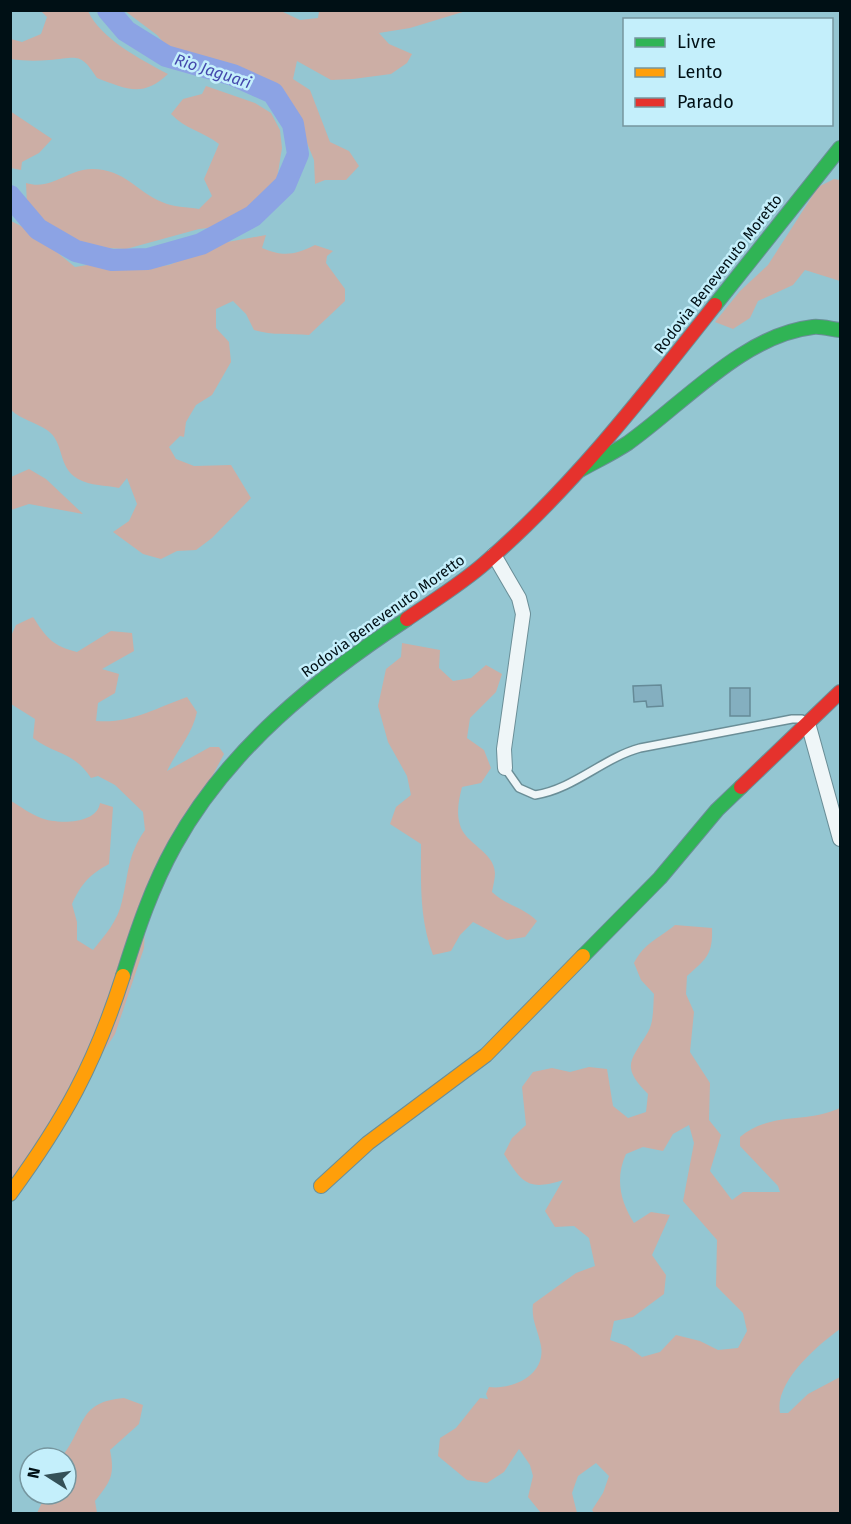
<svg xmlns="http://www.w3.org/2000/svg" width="851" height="1524" viewBox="0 0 851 1524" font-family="'Fira Sans',sans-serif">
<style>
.green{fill:#ccaea5;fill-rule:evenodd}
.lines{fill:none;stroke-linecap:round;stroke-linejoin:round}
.river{stroke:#8ca3e4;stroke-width:22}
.building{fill:#84afc0;stroke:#658a97;stroke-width:1.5}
.lane-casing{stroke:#6a8e97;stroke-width:10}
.street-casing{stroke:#6a8e97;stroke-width:16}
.fast-casing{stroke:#6a8e97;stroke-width:16}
.slow-casing{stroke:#6a8e97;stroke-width:16}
.jam-casing{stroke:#6a8e97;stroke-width:16}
.lane{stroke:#eff6f8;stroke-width:7}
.street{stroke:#eff6f8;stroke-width:14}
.fast{stroke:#30b455;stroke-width:14}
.slow{stroke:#ff9f0a;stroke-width:14}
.jam{stroke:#e5322d;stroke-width:14}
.labels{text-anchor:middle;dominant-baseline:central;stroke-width:5;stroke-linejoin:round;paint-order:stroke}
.street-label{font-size:15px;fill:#001015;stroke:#c4effb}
.water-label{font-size:16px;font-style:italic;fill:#4347ac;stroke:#c4effb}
</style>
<rect width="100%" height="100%" fill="#94c6d2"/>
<g class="green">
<path d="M 41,11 L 88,11 C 101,39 140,59 168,74 C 143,98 126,89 97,78 C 80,51 77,58 49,60 C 37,61 23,61 11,59 L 11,39 L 22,42 L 41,34 L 47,17 Z"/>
<polygon points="125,11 281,11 300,20 318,18 319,11 466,11 410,28 379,33 389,44 412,54 407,63 391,74 353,79 331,80 297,61 293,79 310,90 330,142 349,151 359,166 346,180 325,180 315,184 314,160 300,126 281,94 248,77 212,67 199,68 177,58 157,35"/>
<path d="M 206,86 L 255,103 L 271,113 L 280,130 L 282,148 L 276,185 L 266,201 L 237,225 L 199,229 L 126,249 L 107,248 L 72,240 L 53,232 L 27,205 L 26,183 C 52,191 67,169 92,169 C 125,169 137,192 162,202 C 173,207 187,207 199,209 L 212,196 L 204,179 L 219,144 C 202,131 185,129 171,114 L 183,99 L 202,94 Z"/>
<polygon points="10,111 52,139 39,153 22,162 21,170 11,168"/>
<polygon points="834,179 840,180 840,281 805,270 793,285 758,301 750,318 733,329 715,322 740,291 768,265 818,187"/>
<path d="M 11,221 L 31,231 L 75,267 L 94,264 L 131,270 L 169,265 L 222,243 L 266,235 L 262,248 C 283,257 295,255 315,245 L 333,251 L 327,256 L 326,263 L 345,289 L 345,301 L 309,335 C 290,333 273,336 254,330 L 246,314 L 233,301 L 216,309 L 216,328 L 229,342 L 231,362 L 212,395 L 196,405 L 186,422 L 184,437 L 180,436 L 169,447 L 176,459 L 194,466 L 231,465 L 251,498 L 212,538 L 196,550 L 177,551 L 161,559 L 143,554 L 113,532 L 129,521 L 137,504 L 127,478 L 119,488 C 105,485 91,486 78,479 C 57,467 65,442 47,430 C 35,422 22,420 11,410 Z"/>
<polygon points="29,469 46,479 83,514 29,504 11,510 11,477"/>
<path d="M 33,617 C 46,637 52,646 77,652 L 111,631 L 132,633 L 134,651 L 102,669 L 119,674 L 115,693 L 98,703 L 96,721 C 130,724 156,708 187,697 L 197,712 C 192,735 177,750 167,771 L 210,747 L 219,747 L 224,754 L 146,902 L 144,948 L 115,1034 L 11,1192 L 11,801 C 20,806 30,814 41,818 C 56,824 97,825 100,803 L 113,807 L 109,864 C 90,874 81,884 72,904 L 77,922 L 77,940 L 93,950 C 105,935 118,921 122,901 C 129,873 127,856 145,830 L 143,812 L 115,785 L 98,776 L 91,778 C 74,752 56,755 33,738 L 35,719 L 11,704 L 11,636 L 16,625 Z"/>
<path d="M 402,643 L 440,650 L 439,668 L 453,681 L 471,678 L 486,665 L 502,674 L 496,692 L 470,718 L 467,738 L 484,750 L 491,768 L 481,783 L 462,787 C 459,799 456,812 460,825 C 465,844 494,851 495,873 C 495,879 493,886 492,892 C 507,906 523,907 537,921 L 525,937 L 507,940 L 473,922 L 460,935 L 451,951 L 433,955 C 419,918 421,882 421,844 L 390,824 L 396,807 L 411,795 L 407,776 L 388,742 L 378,706 L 386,669 L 401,657 Z"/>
<path d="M 675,925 L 712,928 C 713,955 706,959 687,976 L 686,994 L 694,1012 L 690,1052 L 710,1083 L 709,1120 L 721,1135 L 710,1171 L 732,1200 L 743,1192 L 780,1192 L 778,1186 L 740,1146 L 740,1137 C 771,1111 806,1124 840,1108 L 840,1329 C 818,1345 774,1382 780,1413 L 788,1413 L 808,1394 L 840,1377 L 840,1513 L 594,1513 L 592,1510 L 603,1493 L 609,1476 L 596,1463 L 578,1476 L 572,1493 L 577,1513 L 541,1513 L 528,1497 L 533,1476 L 530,1465 L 519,1449 L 504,1472 L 487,1483 L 467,1480 L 438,1456 L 440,1438 L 456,1428 L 480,1398 L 488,1399 L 486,1394 L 489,1387 C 512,1390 546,1375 541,1346 C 538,1330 531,1320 533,1304 L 576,1273 L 595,1266 L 589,1238 L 574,1226 L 555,1227 L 545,1211 L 563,1180 C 529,1191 522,1184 504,1154 L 512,1138 L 526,1125 L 522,1087 L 533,1072 L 552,1068 L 570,1072 L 589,1067 L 607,1069 L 613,1106 L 628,1118 L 646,1112 L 648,1094 C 620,1066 631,1061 648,1032 C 654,1022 653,1006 654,994 L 641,980 L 634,963 C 645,942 657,940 675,925 ZM 689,1125 L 694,1143 L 683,1201 L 717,1240 L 716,1286 L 743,1313 L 747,1331 L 738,1348 L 718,1350 L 700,1341 L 676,1335 L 660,1352 L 642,1357 L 627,1346 L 610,1340 L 614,1321 L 633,1317 L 664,1294 L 666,1275 L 652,1255 L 670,1215 L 651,1212 L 634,1223 C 620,1201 615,1178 626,1154 L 643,1147 L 663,1151 L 673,1134 Z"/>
<path d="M 124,1398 L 143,1405 L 139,1424 L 110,1450 C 115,1475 111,1481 95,1501 L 97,1513 L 37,1513 L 46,1494 L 66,1494 L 66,1458 L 61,1458 C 86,1427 77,1402 124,1398 Z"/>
</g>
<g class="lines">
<polyline class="river" points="10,196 38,229 76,251 112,260 148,259 201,244 253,216 285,185 298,154 293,124 273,93 233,75 166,56 126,31 108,10"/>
</g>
<g class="building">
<polygon points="661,685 663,706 647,707 646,701 634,702 633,686"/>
<rect x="730" y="688" width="20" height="28"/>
</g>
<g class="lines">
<g class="lane-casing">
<path id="lane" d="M 505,768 L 519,788 L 535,795 C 574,789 603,758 640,748 L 792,719 L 802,719 L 806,722"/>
</g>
<g class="street-casing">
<g id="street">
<polyline points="494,555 519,598 523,614 504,749 505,768"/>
<polyline points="808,723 840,839"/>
</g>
</g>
<g class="fast-casing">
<g id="fast">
<polyline points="715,305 840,148"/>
<path d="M 580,470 C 596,461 613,453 628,443 C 683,404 743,335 813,327 C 821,326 831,329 840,330"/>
<polyline points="583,956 660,878 717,810 741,787"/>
<path d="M 123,976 C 137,931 152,886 175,845 C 229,748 316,679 407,619"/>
</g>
</g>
<g class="slow-casing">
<g id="slow">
<polyline points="321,1186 368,1143 486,1055 583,956"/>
<path d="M 10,1194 C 64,1120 95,1064 123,976"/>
</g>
</g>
<g class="jam-casing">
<g id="jam">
<path d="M 407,619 C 433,601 461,584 485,563 C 572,488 644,395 715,305"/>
<polyline points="741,787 840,692"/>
</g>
</g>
<use href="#lane" class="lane"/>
<use href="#street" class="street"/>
<use href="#fast" class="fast"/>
<use href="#slow" class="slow"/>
<use href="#jam" class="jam"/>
</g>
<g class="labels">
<g class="street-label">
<text transform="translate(718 274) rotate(-52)">Rodovia Benevenuto Moretto</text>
<text transform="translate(383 616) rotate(-36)">Rodovia Benevenuto Moretto</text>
</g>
<g class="water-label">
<text transform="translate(213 71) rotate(18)">Rio Jaguari</text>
</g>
</g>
<rect width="851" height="1524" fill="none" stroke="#001015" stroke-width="24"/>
<rect x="623" y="18" width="210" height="108" fill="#c4effb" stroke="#76969f" stroke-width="1.5"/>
<rect x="635" y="38" width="30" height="9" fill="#30b455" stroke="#76969f" stroke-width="1.5"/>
<text x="677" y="48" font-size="18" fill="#001015">Livre</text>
<rect x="635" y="68" width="30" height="9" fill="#ff9f0a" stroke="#76969f" stroke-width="1.5"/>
<text x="677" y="78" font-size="18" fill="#001015">Lento</text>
<rect x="635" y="98" width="30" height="9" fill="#e5322d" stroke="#76969f" stroke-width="1.5"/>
<text x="677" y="108" font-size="18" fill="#001015">Parado</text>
<g transform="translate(48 1476) rotate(282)"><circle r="28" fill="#c4effb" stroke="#76969f" stroke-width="1.5"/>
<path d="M0-4.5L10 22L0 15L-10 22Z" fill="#345057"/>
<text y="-9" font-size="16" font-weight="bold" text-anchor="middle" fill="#001015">N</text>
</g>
</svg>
